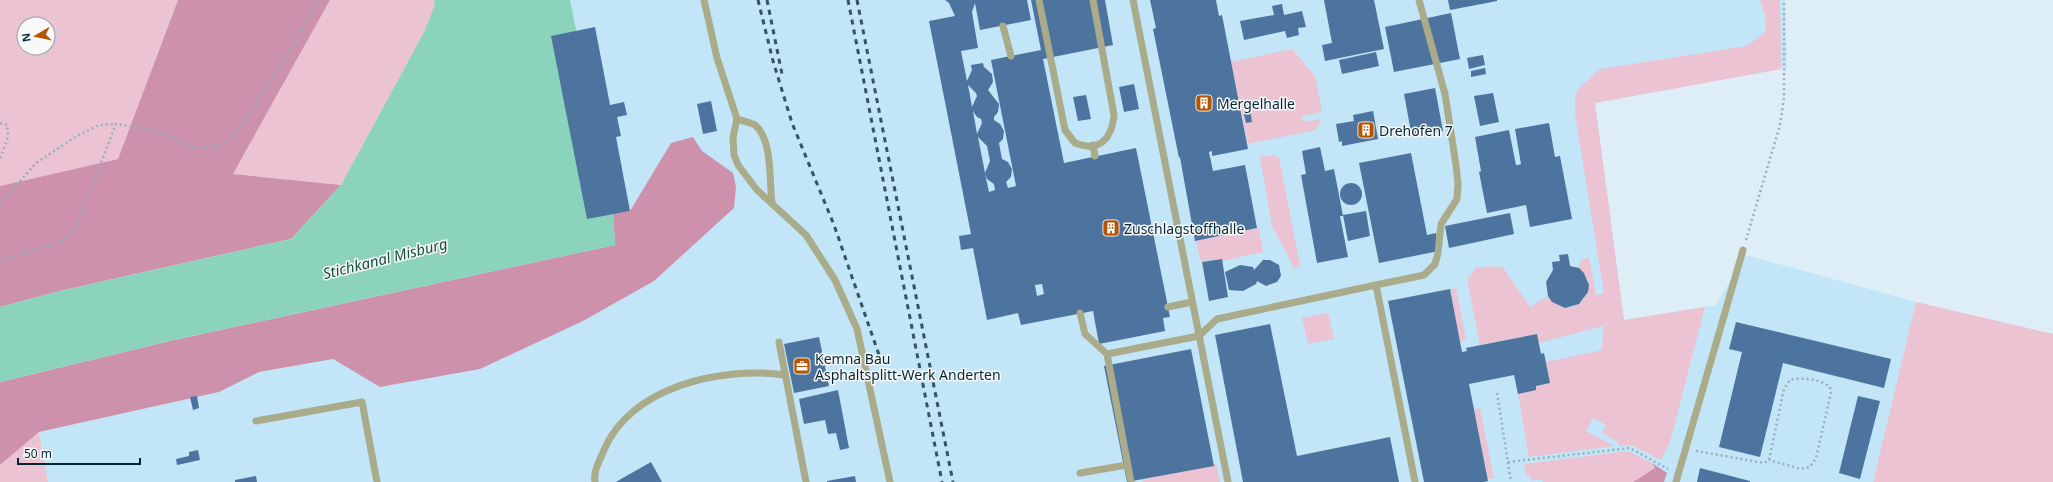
<svg xmlns="http://www.w3.org/2000/svg" width="2053" height="482" viewBox="0 0 2053 482" font-family="'Noto Sans',sans-serif">
<style>
.built{fill:#c2e5f7}
.green{fill:#ebc3d3;fill-rule:evenodd}
.forest{fill:#cd91ab}
.water{fill:#8bd4bb}
.building{fill:#4c749f;fill-rule:evenodd}
.lines{fill:none;stroke-linecap:round;stroke-linejoin:round}
.path{stroke:#99afba;stroke-width:2.5;stroke-dasharray:2 3;stroke-linecap:butt}
.lane{stroke:#a9ab8b;stroke-width:7}
.rail{stroke:#335462;stroke-width:3;stroke-dasharray:5 5;stroke-linecap:butt}
.labels{text-anchor:middle;dominant-baseline:central;stroke-width:3;stroke-linejoin:round;paint-order:stroke}
.poi-label{font-size:14px;fill:#012736;stroke:#f8f8f8;text-anchor:start}
.water-label{font-size:15px;font-style:italic;fill:#155040;stroke:#f8f8f8}
</style>
<rect width="100%" height="100%" fill="#deeef6"/>
<polygon class="built" points="421,0 1785,0 1787,67 1595,103 1624,320 1716,305 1746,255 1916,302 1873,482 48,482 39,432 219,392 259,372 333,359 380,387 480,369 583,321 654,281 734,208 627,251 473,286"/>
<g class="green">
<path d="M 0,0 L 178,0 L 118,159 L 0,186 ZM 24,24 L 48,24 L 48,48 L 24,48 Z"/>
<polygon points="330,0 434,0 435,5 424,32 341,185 233,174"/>
<path d="M 1760,0 L 1780,0 L 1781,69 L 1595,103 L 1624,320 L 1705,307 L 1670,442 L 1661,460 L 1631,445 L 1619,446 L 1618,442 L 1602,433 L 1606,425 L 1593,418 L 1586,431 L 1614,446 L 1529,457 L 1518,394 L 1536,390 L 1536,386 L 1550,383 L 1546,362 L 1602,350 L 1603,326 L 1539,343 L 1537,334 L 1480,345 L 1467,279 L 1476,268 L 1492,266 L 1498,268 L 1502,266 L 1530,307 L 1548,296 C 1569,325 1605,292 1579,268 L 1581,260 L 1589,257 L 1596,295 L 1604,293 L 1575,114 L 1575,96 L 1579,88 L 1600,69 L 1747,46 L 1766,32 L 1765,16 Z"/>
<polygon points="1292,49 1315,76 1322,112 1302,116 1303,122 1322,119 1315,130 1248,144 1231,62"/>
<polygon points="1273,155 1279,158 1300,266 1294,268 1272,226 1260,157"/>
<polygon points="1259,228 1263,252 1222,261 1221,259 1201,261 1196,241"/>
<polygon points="1456,288 1466,340 1460,341 1450,289"/>
<polygon points="1916,302 2053,334 2053,482 1873,482"/>
<polygon points="1328,313 1334,339 1308,344 1302,318"/>
<polygon points="1480,408 1494,478 1488,479 1474,409"/>
<polygon points="39,432 48,482 0,482 0,465"/>
<polygon points="1628,451 1652,463 1655,468 1633,482 1543,482 1542,479 1531,481 1530,475 1526,475 1524,464"/>
<polygon points="1216,464 1220,482 1143,482 1143,480"/>
</g>
<g class="forest">
<polygon points="178,0 330,0 233,174 341,185 291,239 60,291 0,307 0,186 118,159"/>
<polygon points="693,137 702,151 733,173 736,187 734,208 654,281 583,321 480,369 380,387 333,359 259,372 219,392 39,432 0,465 0,382 174,340 615,245 613,214 630,211 671,143"/>
<polygon points="1652,463 1667,473 1664,482 1633,482 1655,468"/>
</g>
<polygon class="water" points="434,0 570,0 613,214 615,245 174,340 0,382 0,307 60,291 291,239 341,185 424,32 435,5"/>
<g class="building">
<path d="M 945,0 L 1027,0 L 1031,20 L 980,30 L 975,3 L 972,12 L 978,48 L 961,51 L 967,81 L 972,70 L 971,65 L 983,63 L 984,67 L 992,74 L 993,82 L 988,90 L 999,104 L 998,112 L 994,117 L 994,120 L 1000,124 L 1004,131 L 1003,139 L 999,143 L 1002,159 L 1008,162 L 1012,169 L 1011,177 L 1006,182 L 1008,188 L 1016,186 L 991,60 L 1041,50 L 1031,0 L 1105,0 L 1113,45 L 1043,59 L 1064,163 L 1136,148 L 1170,317 L 1163,318 L 1165,331 L 1099,344 L 1093,311 L 1021,325 L 1018,313 L 987,320 L 973,248 L 961,250 L 959,236 L 971,234 L 929,21 L 955,16 L 949,3 ZM 968,85 L 976,93 L 977,96 L 972,107 ZM 973,111 L 977,117 L 981,119 L 982,123 L 977,134 ZM 978,137 L 987,146 L 990,161 L 985,173 ZM 985,174 L 987,179 L 994,184 L 995,190 L 989,192 ZM 1042,284 L 1044,294 L 1037,296 L 1035,285 Z"/>
<polygon points="1150,0 1216,0 1219,16 1222,15 1248,149 1212,156 1212,151 1209,152 1213,171 1245,165 1257,228 1195,241 1181,163 1180,157 1179,158 1153,29 1156,28"/>
<polygon points="1324,0 1374,0 1384,49 1325,61 1322,45 1332,43"/>
<polygon points="1448,0 1497,0 1497,1 1450,10"/>
<polygon points="1282,4 1284,15 1302,11 1306,27 1298,28 1299,35 1287,38 1285,31 1244,40 1240,21 1274,15 1272,6"/>
<polygon points="1451,13 1460,59 1394,72 1385,27"/>
<polygon points="595,27 610,105 624,102 627,115 617,117 621,136 616,137 630,211 587,219 551,36"/>
<polygon points="1376,52 1379,66 1342,74 1339,60"/>
<polygon points="1483,55 1485,65 1469,69 1467,58"/>
<polygon points="1485,68 1486,74 1471,77 1471,71"/>
<polygon points="1134,84 1139,109 1124,112 1119,87"/>
<polygon points="1435,88 1443,131 1412,137 1404,94"/>
<polygon points="1493,93 1499,122 1480,126 1474,96"/>
<polygon points="1086,95 1091,119 1078,121 1073,97"/>
<polygon points="711,101 717,131 703,134 697,104"/>
<polygon points="1250,109 1252,122 1246,123 1243,110"/>
<polygon points="1373,111 1378,139 1342,146 1342,141 1339,142 1336,124 1354,121 1353,115"/>
<polygon points="1549,123 1555,157 1560,156 1572,219 1530,227 1526,205 1487,213 1479,172 1481,171 1475,137 1509,130 1516,165 1518,165 1521,164 1515,129"/>
<polygon points="1320,147 1325,171 1334,169 1343,216 1340,216 1348,257 1317,263 1301,175 1306,174 1302,151"/>
<polygon points="1411,153 1427,235 1436,233 1439,251 1379,263 1359,163"/>
<circle cx="1351" cy="194" r="11"/>
<polygon points="1366,211 1370,236 1348,241 1343,215"/>
<polygon points="1510,213 1514,234 1449,248 1445,226"/>
<polygon points="1568,254 1570,266 1579,268 1584,273 1589,285 1588,292 1579,304 1565,308 1552,302 1548,296 1546,282 1553,270 1552,262 1560,261 1559,255"/>
<polygon points="1222,259 1228,297 1209,301 1202,262"/>
<polygon points="1263,260 1270,260 1279,265 1281,276 1277,282 1266,286 1257,281 1256,284 1243,291 1229,290 1225,272 1240,265 1253,267 1254,270"/>
<polygon points="1450,289 1462,352 1467,351 1466,348 1537,334 1541,354 1544,353 1550,383 1536,386 1536,390 1518,394 1514,375 1469,384 1488,481 1484,482 1424,482 1388,301"/>
<polygon points="1736,322 1891,359 1884,388 1783,363 1760,457 1719,447 1742,352 1729,349"/>
<polygon points="1270,324 1297,456 1390,437 1399,482 1243,482 1215,335"/>
<polygon points="819,337 829,386 794,393 784,344"/>
<polygon points="1191,349 1214,466 1127,482 1104,366"/>
<polygon points="838,390 849,448 840,450 836,433 828,434 825,420 804,424 799,399"/>
<polygon points="197,396 199,408 193,410 190,397"/>
<polygon points="1858,396 1880,401 1860,479 1839,473"/>
<polygon points="198,450 200,460 177,465 176,459 189,456 189,452"/>
<polygon points="651,462 662,482 616,482 621,479"/>
<polygon points="1700,468 1750,481 1750,482 1697,482"/>
<polygon points="256,476 257,482 235,482 235,480"/>
<polygon points="855,476 856,482 827,482 827,481"/>
</g>
<g class="lines">
<g class="path">
<polyline points="0,123 7,125 8,137 0,160"/>
<polyline points="0,204 36,163 77,136 99,125 116,124"/>
<polyline points="1746,240 1780,125 1784,98 1784,0"/>
<polyline points="0,261 66,240 75,229 116,124 156,131 193,147 204,148 227,143 244,123 299,35 317,0"/>
<polyline points="1497,393 1511,482"/>
<path d="M 1696,451 L 1764,463 L 1769,460 L 1784,389 L 1790,380 C 1802,377 1820,379 1830,387 L 1831,393 L 1816,458 L 1810,467 L 1801,469 L 1769,460"/>
<polyline points="1508,462 1630,448 1668,469"/>
</g>
<g class="lane">
<polyline points="704,0 717,58 737,119 733,137 734,155 738,165 757,190 806,235 835,280 857,329 890,482"/>
<path d="M 1039,0 L 1065,130 L 1075,143 C 1100,153 1112,138 1114,115 L 1093,0"/>
<polyline points="1133,0 1228,482"/>
<polyline points="1003,26 1011,56"/>
<path d="M 737,119 C 742,121 750,122 755,125 C 773,140 769,181 772,203"/>
<polyline points="1093,145 1095,156"/>
<polyline points="1376,285 1424,275 1435,264 1438,253 1441,224 1457,199 1458,184 1456,165 1445,94 1419,0"/>
<polyline points="1168,307 1192,302"/>
<polyline points="1080,313 1085,334 1107,354 1131,482"/>
<polyline points="779,342 806,482"/>
<polyline points="1107,354 1199,336 1217,319 1376,285 1415,482"/>
<polyline points="256,421 362,402 377,482"/>
<polyline points="1080,473 1127,465"/>
<path d="M 595,482 C 593,471 600,460 604,450 C 631,386 723,366 785,375"/>
<polyline points="1676,482 1743,250"/>
</g>
<g class="rail">
<polyline points="758,0 773,61 792,123 834,225 887,378"/>
<polyline points="767,0 782,74"/>
<polyline points="848,0 942,482"/>
<polyline points="857,0 953,482"/>
</g>
</g>
<defs>
<g id="building-square" transform="scale(0.9)"><rect x="-9" y="-9" width="18" height="18" rx="4" fill="#b35502" stroke="#f8f8f8"/><path d="M-4-6H4V6H1V3H-1V6H-4ZM-2.5-4.3h1.7v1.8h-1.7ZM.8-4.3h1.7v1.8H.8ZM-2.5-1h1.7V.8h-1.7ZM.8-1h1.7V.8H.8Z" fill="#fff"/></g>
<g id="office-square" transform="scale(0.9)"><rect x="-9" y="-9" width="18" height="18" rx="4" fill="#b35502" stroke="#f8f8f8"/><path d="M-6-3h4V-5.5h4V-3h4V5H-6ZM-1-4.5V-3h2v-1.5ZM-6 0V1H6V0Z" fill="#fff"/></g>
</defs>
<g fill-rule="evenodd">
<use href="#building-square" x="1204" y="103"/>
<use href="#building-square" x="1366" y="130"/>
<use href="#building-square" x="1111" y="228"/>
<use href="#office-square" x="802" y="366"/>
</g>
<g class="labels">
<g class="poi-label">
<text x="1217" y="103">Mergelhalle</text>
<text x="1379" y="130">Drehofen 7</text>
<text x="1124" y="228">Zuschlagstoffhalle</text>
<text x="815" y="358">Kemna Bau<tspan x="815" dy="16">Asphaltsplitt-Werk Anderten</tspan></text>
</g>
<g class="water-label">
<text transform="translate(385 258) rotate(-14)">Stichkanal Misburg</text>
</g>
</g>
<g transform="translate(36 36) rotate(261)"><circle r="19" fill="#f8f8f8" stroke="#95a4aa"/>
<path d="M0-3L7 15L0 10L-7 15Z" fill="#b35502"/>
<text y="-6" font-size="11" font-weight="bold" text-anchor="middle" fill="#012736">N</text>
</g>
<path d="M18 458v6h122v-6" fill="none" stroke="#012736" stroke-width="2"/>
<text x="24" y="458" font-size="12" fill="#012736" stroke="#f8f8f8" stroke-width="3" paint-order="stroke">50 m</text>
</svg>
